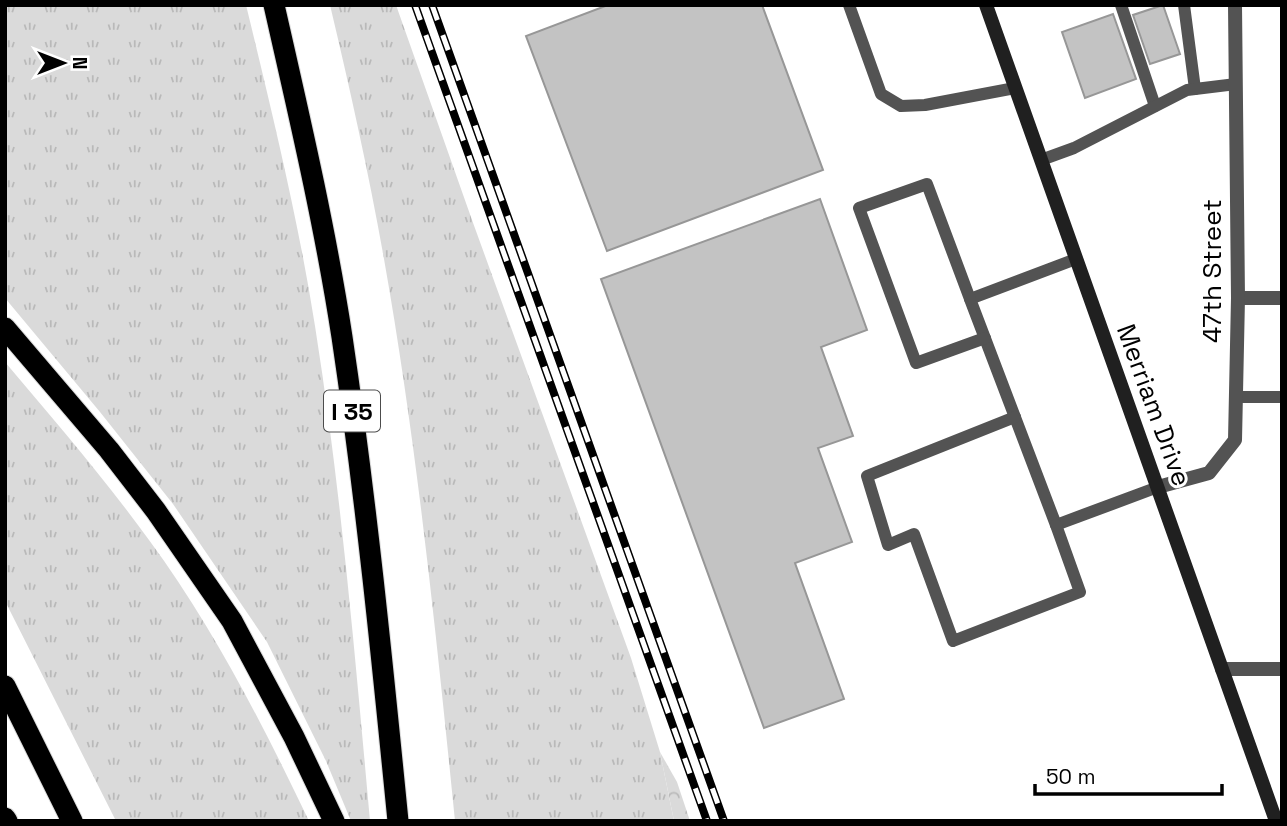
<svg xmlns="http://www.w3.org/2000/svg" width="1287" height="826" viewBox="0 0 1287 826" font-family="'Space Grotesk',sans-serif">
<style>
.grass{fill:url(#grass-tufts)}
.forest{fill:url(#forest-crowns)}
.building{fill:#c3c3c3;stroke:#979797;stroke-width:2}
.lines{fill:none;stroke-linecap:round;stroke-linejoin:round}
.highway-casing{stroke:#dbdbdb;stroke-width:23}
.lane{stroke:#535353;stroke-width:12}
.street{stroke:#535353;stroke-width:14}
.secondary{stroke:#202020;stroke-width:14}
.highway{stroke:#000;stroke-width:21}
.rail-casing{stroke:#000;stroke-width:8}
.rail{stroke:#fff;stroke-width:5;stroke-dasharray:16;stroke-linecap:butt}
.labels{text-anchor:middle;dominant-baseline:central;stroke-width:6;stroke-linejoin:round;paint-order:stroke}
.shield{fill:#fff;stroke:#4c4c4c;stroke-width:2}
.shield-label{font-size:24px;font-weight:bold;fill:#000}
.street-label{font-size:26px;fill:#000;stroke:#fff}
</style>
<defs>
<pattern id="grass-tufts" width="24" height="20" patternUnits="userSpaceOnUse" patternTransform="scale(1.75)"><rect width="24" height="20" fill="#dadada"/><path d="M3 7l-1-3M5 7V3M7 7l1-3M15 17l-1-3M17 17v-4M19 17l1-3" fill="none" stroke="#b9b9b9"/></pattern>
<pattern id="forest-crowns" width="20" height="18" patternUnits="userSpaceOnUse" patternTransform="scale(1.75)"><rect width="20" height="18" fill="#dadada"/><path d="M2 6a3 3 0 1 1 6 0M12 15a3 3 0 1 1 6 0" fill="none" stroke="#b9b9b9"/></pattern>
</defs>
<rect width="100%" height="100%" fill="#fff"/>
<g class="grass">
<path d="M 5,5 L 246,5 C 272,112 298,218 315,326 C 341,490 355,656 370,821 L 351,821 L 326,761 L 267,642 L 173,504 L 100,412 L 5,298 Z"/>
<path d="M 330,5 L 396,5 L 472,220 L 631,658 L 660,752 L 674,821 L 455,821 C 436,633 417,445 384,259 C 369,174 350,89 330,5 Z"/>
<path d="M 5,362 C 54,420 104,478 149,540 C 213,627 262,723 309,821 L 116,821 L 5,601 Z"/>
</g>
<polygon class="forest" points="660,752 677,782 690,821 674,821"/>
<g class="building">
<polygon points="608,5 762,5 823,170 607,251 526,36"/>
<polygon points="1163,5 1180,54 1150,64 1133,15"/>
<polygon points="1113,14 1136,79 1085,98 1062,32"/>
<polygon points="820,199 867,330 821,347 853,436 818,448 852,542 795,563 844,699 764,728 601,279"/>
</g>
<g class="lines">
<g class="highway-casing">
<g id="highway">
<path d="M 274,5 C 299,115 325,226 342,337 C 366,498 382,659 398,821"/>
<polyline points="5,328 109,450 156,511 232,621 294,737 334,821"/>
<polyline points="5,686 72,821"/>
<polyline points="5,818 7,821"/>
</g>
</g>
<g class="lane">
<polyline points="849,5 881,94 901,106 925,105 1015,88"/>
<polyline points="1121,5 1155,106"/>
<polyline points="1184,5 1195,89"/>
<polyline points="1041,160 1074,148 1187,90 1236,84"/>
<polyline points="1076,259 970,299 1056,525 1158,487"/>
<polyline points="970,299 927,184 859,208 916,363 985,338"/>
<polyline points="1236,397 1282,397"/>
<polyline points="1015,417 867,476 888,545 914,534 953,641 1080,592 1056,525"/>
</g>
<g class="street">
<polyline points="1238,298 1282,298"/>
<polyline points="1158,487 1209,473 1235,440 1238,298 1235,5"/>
<polyline points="1222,669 1282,669"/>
</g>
<polyline class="secondary" points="986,5 1276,821"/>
<use href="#highway" class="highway"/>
<g class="rail-casing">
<g id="rail">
<polyline points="415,5 707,821"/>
<polyline points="432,5 724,821"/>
</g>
</g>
<use href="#rail" class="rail"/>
</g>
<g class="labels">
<rect class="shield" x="324" y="390.5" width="56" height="41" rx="5"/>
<g class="shield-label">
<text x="352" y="411">I 35</text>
</g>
<g class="street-label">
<text transform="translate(1212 271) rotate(-90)">47th Street</text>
<text transform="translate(1154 405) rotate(70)">Merriam Drive</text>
</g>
</g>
<rect width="1287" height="826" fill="none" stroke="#000000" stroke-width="14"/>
<g transform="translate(63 63) rotate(90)" stroke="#ffffff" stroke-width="5" paint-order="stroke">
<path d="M0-5L12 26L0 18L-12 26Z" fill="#000000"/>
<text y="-10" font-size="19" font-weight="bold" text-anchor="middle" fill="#000000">N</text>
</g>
<path d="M1035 784v10h187v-10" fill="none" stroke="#000000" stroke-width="3.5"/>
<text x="1046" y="784" font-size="21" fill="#000000" stroke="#ffffff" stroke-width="5" paint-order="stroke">50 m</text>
</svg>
